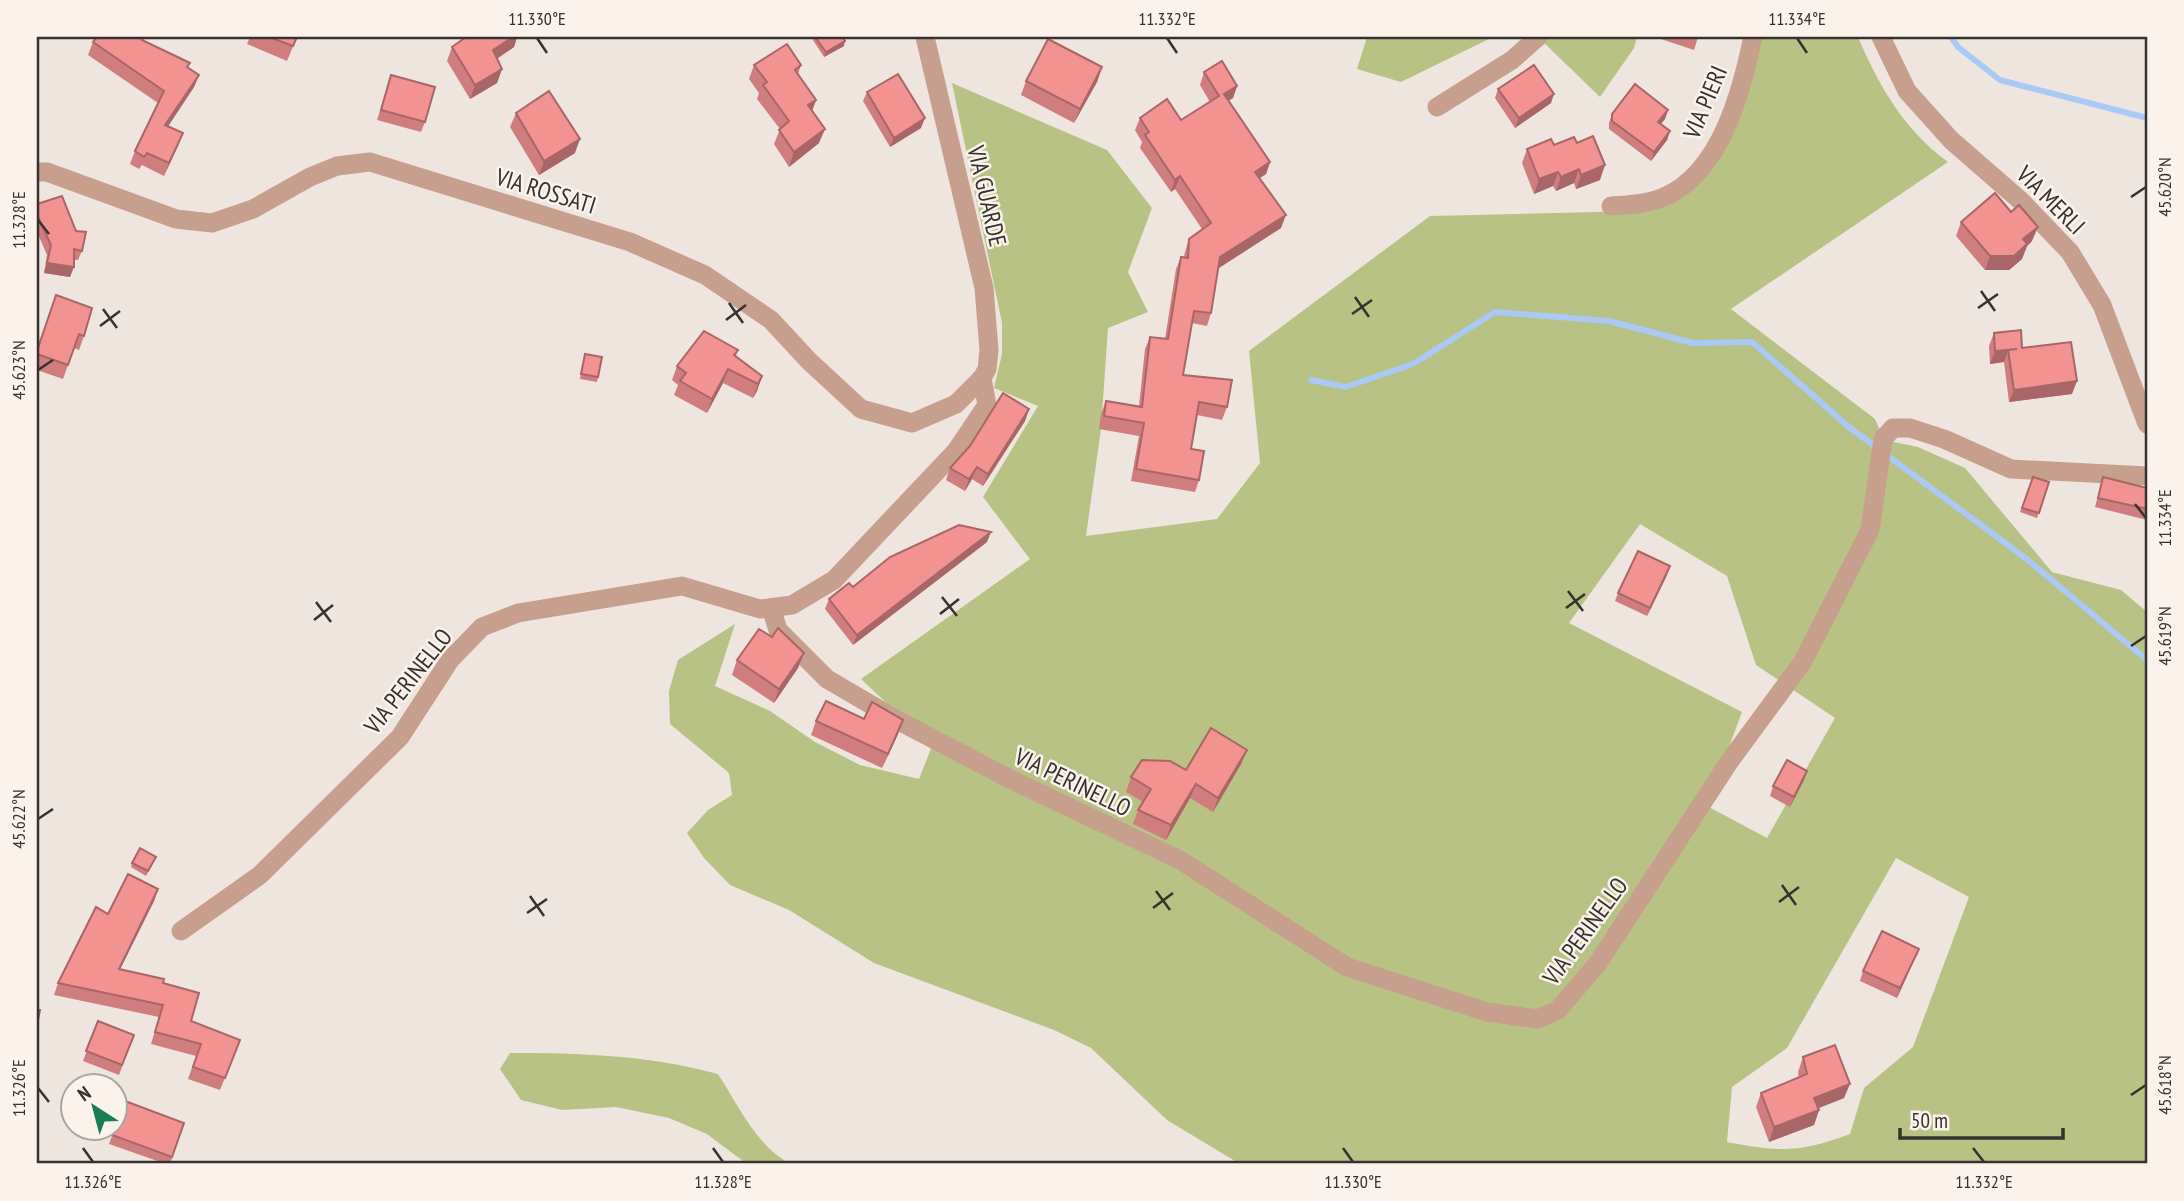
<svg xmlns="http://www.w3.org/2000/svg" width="2184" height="1201" viewBox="0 0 2184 1201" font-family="'PT Sans Narrow',sans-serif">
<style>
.green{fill:#b8c285;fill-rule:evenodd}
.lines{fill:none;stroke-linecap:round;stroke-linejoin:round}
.stream{stroke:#aac9f4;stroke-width:6}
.minor{stroke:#c69f8d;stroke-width:19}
.tertiary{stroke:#c69f8d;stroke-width:19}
.wall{fill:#d07e7d}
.shaded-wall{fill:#a96666}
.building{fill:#f29291;stroke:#a96666;stroke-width:2}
.ticks{fill:none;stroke:#35322f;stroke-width:2.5}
.labels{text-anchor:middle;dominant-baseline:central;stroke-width:5;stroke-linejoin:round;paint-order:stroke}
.street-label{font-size:24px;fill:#35322f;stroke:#fbf3eb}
.neatline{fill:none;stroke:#35322f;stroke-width:2.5}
.ticks-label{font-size:18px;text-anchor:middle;fill:#35322f}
</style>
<rect width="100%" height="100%" fill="#eee5de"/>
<g class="green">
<polygon points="1367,37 1493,37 1401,82 1357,69"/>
<polygon points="1538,37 1637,37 1634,48 1600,97"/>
<path d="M 1748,37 L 1858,37 C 1879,86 1904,130 1948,162 L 1731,309 L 1875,419 L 1884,440 L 1918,447 L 1965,468 L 2052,572 L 2121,590 L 2147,612 L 2147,1164 L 1240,1164 L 1167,1120 L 1091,1048 L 1054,1030 L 874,963 L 789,910 L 730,885 L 704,858 L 687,833 L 708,810 L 732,795 L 729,773 L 670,724 L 669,691 L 678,660 L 735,624 L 715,686 L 770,711 L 815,742 L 860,765 L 919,779 L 932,746 L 861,679 L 1030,559 L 983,497 L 1038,406 L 994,388 L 1002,354 L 1002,323 L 952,83 L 1107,150 L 1152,208 L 1128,272 L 1148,312 L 1108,328 L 1101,429 L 1086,536 L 1217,519 L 1260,463 L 1249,351 L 1430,216 L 1635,211 L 1715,152 ZM 1640,524 L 1727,576 L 1756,665 L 1835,718 L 1767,838 L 1707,806 L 1742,712 L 1569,623 ZM 1896,858 L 1969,897 L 1913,1047 L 1864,1088 L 1850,1134 C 1799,1153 1780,1152 1727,1142 L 1732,1087 L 1787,1048 Z"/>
<path d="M 510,1053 C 580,1053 649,1055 718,1074 C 738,1105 757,1147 791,1164 L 747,1164 L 707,1134 L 669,1118 L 616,1107 L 562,1110 L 521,1100 L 500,1069 Z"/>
</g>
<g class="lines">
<g class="stream">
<polyline points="1951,37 1958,47 2000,80 2147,118"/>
<polyline points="1311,380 1346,387 1413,364 1495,312 1609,321 1693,343 1752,342 1849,427 2028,560 2147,660"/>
</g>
<g class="minor">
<polyline points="1437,107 1512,60 1538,37"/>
<path d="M 1611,206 C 1629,205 1647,204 1664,197 C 1722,172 1741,91 1753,37"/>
<polyline points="771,608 778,630 827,679 897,720 1010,779 1180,860 1347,967 1487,1012 1538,1019 1558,1010 1598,963 1729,762 1802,663 1870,530 1883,439 1893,428 1910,428 1944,439 2011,469 2147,476"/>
<polyline points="181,931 260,875 400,737 450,660 482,627 518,613 682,586 760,609 792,605 834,580 956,451 987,405 982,378"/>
</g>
<g class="tertiary">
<polyline points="1881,37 1907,91 1951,140 2021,201 2070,252 2102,305 2147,424"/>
<polyline points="37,172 47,172 176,219 212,223 253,209 310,177 337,166 370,162 630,242 705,275 771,320 809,361 861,409 912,423 956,404 982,378 987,369 989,350 984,288 925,37"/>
</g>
</g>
<g class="wall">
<polygon points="250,37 297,37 287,61 247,44"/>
<polygon points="466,37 517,37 514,47 497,58 502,69 497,83 470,99 447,61 452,47"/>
<polygon points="814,37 842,37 844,46 824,57 813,40"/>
<polygon points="1655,37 1698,37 1694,50"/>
<polygon points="145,41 199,75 194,87 168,126 183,133 164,176 142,165 139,169 130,164 135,151 158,103 88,55 93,42"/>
<polygon points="754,65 801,65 798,74 816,100 812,111 819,143 789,167 774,144 780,129 757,99 759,93 749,79"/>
<polygon points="1102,67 1097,82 1074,123 1021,95 1026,81"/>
<polygon points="1204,72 1237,86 1233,98 1228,101 1270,162 1266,174 1260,178 1281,228 1218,268 1211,313 1207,326 1192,323 1183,375 1227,407 1222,420 1197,415 1191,449 1199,480 1195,492 1131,481 1139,436 1099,429 1101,414 1106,401 1139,406 1145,349 1150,337 1165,339 1176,269 1181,257 1184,257 1185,252 1189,239 1202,229 1175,189 1171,192 1140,148 1142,142 1135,130 1140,118 1181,120 1210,102 1200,85"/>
<polygon points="391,75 425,122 421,132 377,120"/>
<polygon points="1498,89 1551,103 1515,128 1495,98"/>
<polygon points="867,92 921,128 890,147 863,101"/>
<polygon points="1668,110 1665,119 1661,124 1670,131 1667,140 1651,161 1609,129 1609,123 1612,114"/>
<polygon points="516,113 575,153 539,175 510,127"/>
<polygon points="1577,143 1600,180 1576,189 1574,183 1556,191 1553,186 1534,194 1522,163 1527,149"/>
<polygon points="37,204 82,251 78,260 74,260 70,277 44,273 47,255 37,232"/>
<polygon points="1961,222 2032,241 2027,246 2022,259 2009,270 1985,270 1956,236"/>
<polygon points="56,295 84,336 79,350 74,348 63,379 37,370 37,350"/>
<polygon points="1994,333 2022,348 2072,394 2009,402 2004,362 1990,364 1989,346"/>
<polygon points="738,350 736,356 762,376 757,391 753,398 723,383 707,413 674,395 678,385 672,380 677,366"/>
<polygon points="585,354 598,377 597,382 580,379"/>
<polygon points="1029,409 1025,421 983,486 972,479 965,491 946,480 950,468"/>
<polygon points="2033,477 2049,482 2037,518 2020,512"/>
<polygon points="2103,477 2147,488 2147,520 2095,507"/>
<polygon points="987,542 853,645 825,609 829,599 853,587"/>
<polygon points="1667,575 1647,616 1615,601 1618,593"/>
<polygon points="772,637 804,653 798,668 774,703 732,675 737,660"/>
<polygon points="816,721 898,734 882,768 811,735"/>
<polygon points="1247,750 1241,764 1213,812 1190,798 1166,840 1133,824 1138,810 1143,802 1126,792 1131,777 1186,770"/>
<polygon points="1804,780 1790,807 1770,796 1773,786"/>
<polygon points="156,857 146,876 131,867 132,863"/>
<polygon points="158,889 154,901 120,969 163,983 191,1021 240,1040 220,1090 188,1079 196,1056 151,1044 159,1017 54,995 58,983 108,914"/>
<polygon points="1919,949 1897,998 1860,981 1863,971"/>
<polygon points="98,1021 134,1035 119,1075 83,1061"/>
<polygon points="1803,1057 1844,1098 1818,1108 1819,1110 1814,1125 1769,1142 1756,1107 1761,1093 1799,1078 1798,1072"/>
<polygon points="125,1101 184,1123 170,1164 166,1164 109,1144"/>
</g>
<g class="shaded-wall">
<polygon points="513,37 517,37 514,47 488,65 493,50"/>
<polygon points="845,41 844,46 824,57 826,52"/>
<polygon points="1102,67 1097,82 1074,123 1080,109"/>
<polygon points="502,69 497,83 470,99 475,85"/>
<polygon points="199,75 194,87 161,137 165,125"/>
<polygon points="1237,86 1233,98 1219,107 1224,94"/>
<polygon points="1554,94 1551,103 1515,128 1519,118"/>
<polygon points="816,100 811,114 808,105"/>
<polygon points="1668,110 1665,119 1655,131 1658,122"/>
<polygon points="925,118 921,128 890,147 894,138"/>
<polygon points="825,129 819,143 789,167 794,152"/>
<polygon points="1670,131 1667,140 1651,161 1654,152"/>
<polygon points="183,133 178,146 164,176 169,163"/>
<polygon points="580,139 575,153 539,175 544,161"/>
<polygon points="1270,162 1266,174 1250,184 1255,172"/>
<polygon points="1605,165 1600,180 1576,189 1581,175"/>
<polygon points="1579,169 1574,183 1556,191 1561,177"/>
<polygon points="1558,172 1553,186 1534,194 1539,179"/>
<polygon points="1180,176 1175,189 1171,192 1175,180"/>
<polygon points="1286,215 1281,228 1216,270 1220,257"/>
<polygon points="2038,227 2032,241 2027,246 2022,259 2009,270 1985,270 1990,256 2023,239"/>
<polygon points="47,263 74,267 70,277 44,273"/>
<polygon points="2017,349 2008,350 2004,362 1990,364 1995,351"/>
<polygon points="728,369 723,383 707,413 712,399"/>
<polygon points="762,376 757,391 753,398 758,384"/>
<polygon points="2077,381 2072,394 2009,402 2014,390"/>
<polygon points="1029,409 1025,421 983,486 988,474"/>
<polygon points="977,467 972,479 965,491 969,479"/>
<polygon points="991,532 987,542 853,645 857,635"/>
<polygon points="1670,566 1667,575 1647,616 1650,608"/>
<polygon points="804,653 798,668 774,703 779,689"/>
<polygon points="903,720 898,734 882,768 888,754"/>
<polygon points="1247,750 1241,764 1213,812 1218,798"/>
<polygon points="1807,771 1804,780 1790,807 1794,797"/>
<polygon points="1196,784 1190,798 1166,840 1171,825"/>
<polygon points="158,889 154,901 114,981 119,969"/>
<polygon points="1919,949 1915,958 1897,998 1900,988"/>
<polygon points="1850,1084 1844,1098 1809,1112 1814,1098"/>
<polygon points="1819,1110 1814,1125 1769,1142 1774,1127"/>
</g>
<g class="building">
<polygon points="97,37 144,37 142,40 190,63 187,67 199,75 165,125 183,133 169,163 147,153 144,157 135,151 164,91 93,42"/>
<polygon points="269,37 297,37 293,46"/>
<polygon points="466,37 513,37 493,50 502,69 475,85 452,47"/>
<polygon points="815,37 842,37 845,41 826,52"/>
<polygon points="1048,39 1102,67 1080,109 1026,81"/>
<polygon points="787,44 801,65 795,70 816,100 808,105 825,129 794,152 779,130 789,121 763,85 767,82 754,65"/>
<polygon points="1222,61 1237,86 1224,94 1270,162 1255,172 1286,215 1220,257 1211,313 1194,311 1183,375 1232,380 1227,407 1199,402 1191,449 1204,451 1199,480 1136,469 1144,423 1104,416 1106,401 1142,407 1150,337 1168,339 1181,257 1188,258 1189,239 1211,223 1180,176 1175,180 1145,135 1149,132 1140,118 1167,99 1181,120 1219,96 1204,72"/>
<polygon points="1534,65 1554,94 1519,118 1498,89"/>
<polygon points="898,74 925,118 894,138 867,92"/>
<polygon points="391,75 435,87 425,122 381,110"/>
<polygon points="1635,84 1668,110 1658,122 1670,131 1654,152 1612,121 1612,114"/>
<polygon points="549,91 580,139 544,161 516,113"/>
<polygon points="1593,136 1605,165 1581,175 1579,169 1561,177 1558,172 1539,179 1527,149 1551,139 1554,145 1574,137 1577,143"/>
<polygon points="1995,193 2011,212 2019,205 2038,227 2023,239 2027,244 2014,256 1990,256 1961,222"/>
<polygon points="62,196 76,231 86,232 82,251 74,249 74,267 47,263 51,245 37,215 37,204"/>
<polygon points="56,295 92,308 84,336 79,334 68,365 37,354 37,351"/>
<polygon points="2021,330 2022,348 2071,342 2077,381 2014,390 2008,350 2017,349 1995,351 1994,333"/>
<polygon points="704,331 738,350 734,355 762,376 758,384 728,369 712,399 680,381 686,373 677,366"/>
<polygon points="585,354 602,357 598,377 581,374"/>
<polygon points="1003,393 1029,409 988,474 977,467 969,479 950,468 970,446"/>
<polygon points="2033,477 2049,482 2039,513 2022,508"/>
<polygon points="2103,477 2147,488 2147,509 2098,498"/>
<polygon points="959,525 991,532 857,635 829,599 849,583 853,587 890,557"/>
<polygon points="1638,551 1670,566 1650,608 1618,593"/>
<polygon points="778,628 804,653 779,689 737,660 759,629 772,637"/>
<polygon points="826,701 864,719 872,702 903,720 888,754 816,721"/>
<polygon points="1211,728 1247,750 1218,798 1196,784 1171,825 1138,810 1151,789 1131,777 1142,760 1170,761 1186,770"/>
<polygon points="1787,760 1807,771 1794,797 1773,786"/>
<polygon points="140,848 156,857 148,871 132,863"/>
<polygon points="128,874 158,889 119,969 164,979 163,983 199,993 191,1021 240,1040 225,1078 193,1067 201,1044 155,1032 163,1005 58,983 96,907 108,914"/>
<polygon points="1882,931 1919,949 1900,988 1863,971"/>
<polygon points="37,1010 40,1010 37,1025"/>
<polygon points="98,1021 134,1035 122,1065 86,1051"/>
<polygon points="1835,1045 1850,1084 1814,1098 1819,1110 1774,1127 1761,1093 1807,1074 1803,1057"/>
<polygon points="125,1101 184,1123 172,1157 112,1135"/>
</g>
<path class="ticks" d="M 537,38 L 547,53M 1167,38 L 1177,53M 1797,38 L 1807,53M 2131,197 L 2146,187M 38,220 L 49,234M 1981,291 L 1995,311M 1355,297 L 1369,317M 729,303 L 743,323M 1978,308 L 1998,294M 103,309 L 117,328M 1352,314 L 1372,300M 726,320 L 746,305M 100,326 L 120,311M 38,370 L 53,360M 2135,504 L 2146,518M 1568,591 L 1583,611M 942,597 L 957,616M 316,602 L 331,622M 1566,608 L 1585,594M 940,614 L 959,599M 314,620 L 333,605M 2131,646 L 2146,636M 38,819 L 53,809M 1782,885 L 1796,905M 1156,891 L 1170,910M 530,896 L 544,916M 1779,902 L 1799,887M 1153,908 L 1173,893M 527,913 L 547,899M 38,1088 L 49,1102M 2131,1095 L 2146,1085M 83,1148 L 93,1162M 713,1148 L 723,1162M 1343,1148 L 1353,1162M 1973,1148 L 1984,1162"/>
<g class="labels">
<g class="street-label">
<text transform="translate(1705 102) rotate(-67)">VIA PIERI</text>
<text transform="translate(546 191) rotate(17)">VIA ROSSATI</text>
<text transform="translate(987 196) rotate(77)">VIA GUARDE</text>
<text transform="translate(2051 200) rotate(45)">VIA MERLI</text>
<text transform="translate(408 681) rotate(-52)">VIA PERINELLO</text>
<text transform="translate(1073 782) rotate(26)">VIA PERINELLO</text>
<text transform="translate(1585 931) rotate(-54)">VIA PERINELLO</text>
</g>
</g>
<rect width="2184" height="1201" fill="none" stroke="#fbf3eb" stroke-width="77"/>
<g transform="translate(94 1107) rotate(324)"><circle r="33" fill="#fbf3eb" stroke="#aca6a0" stroke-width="2"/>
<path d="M0-5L12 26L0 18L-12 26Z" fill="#197d55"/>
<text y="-10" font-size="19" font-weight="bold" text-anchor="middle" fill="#35322f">N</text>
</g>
<path d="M1900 1128v10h163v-10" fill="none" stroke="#35322f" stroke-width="3.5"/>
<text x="1911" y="1128" font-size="21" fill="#35322f" stroke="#fbf3eb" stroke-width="5" paint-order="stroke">50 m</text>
<rect x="38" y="38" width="2108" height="1124" class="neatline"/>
<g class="ticks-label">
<text x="537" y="25">11.330°E</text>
<text x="1167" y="25">11.332°E</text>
<text x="1797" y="25">11.334°E</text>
<text transform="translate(2165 187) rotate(-90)" y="6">45.620°N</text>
<text transform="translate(19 220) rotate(-90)" y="6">11.328°E</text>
<text transform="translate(19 370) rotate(-90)" y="6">45.623°N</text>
<text transform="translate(2165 518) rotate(-90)" y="6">11.334°E</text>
<text transform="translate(2165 636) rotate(-90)" y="6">45.619°N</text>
<text transform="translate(19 819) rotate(-90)" y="6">45.622°N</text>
<text transform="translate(2165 1085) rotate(-90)" y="6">45.618°N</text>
<text transform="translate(19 1088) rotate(-90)" y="6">11.326°E</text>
<text x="93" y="1188">11.326°E</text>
<text x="723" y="1188">11.328°E</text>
<text x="1353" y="1188">11.330°E</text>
<text x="1984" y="1188">11.332°E</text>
</g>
</svg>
